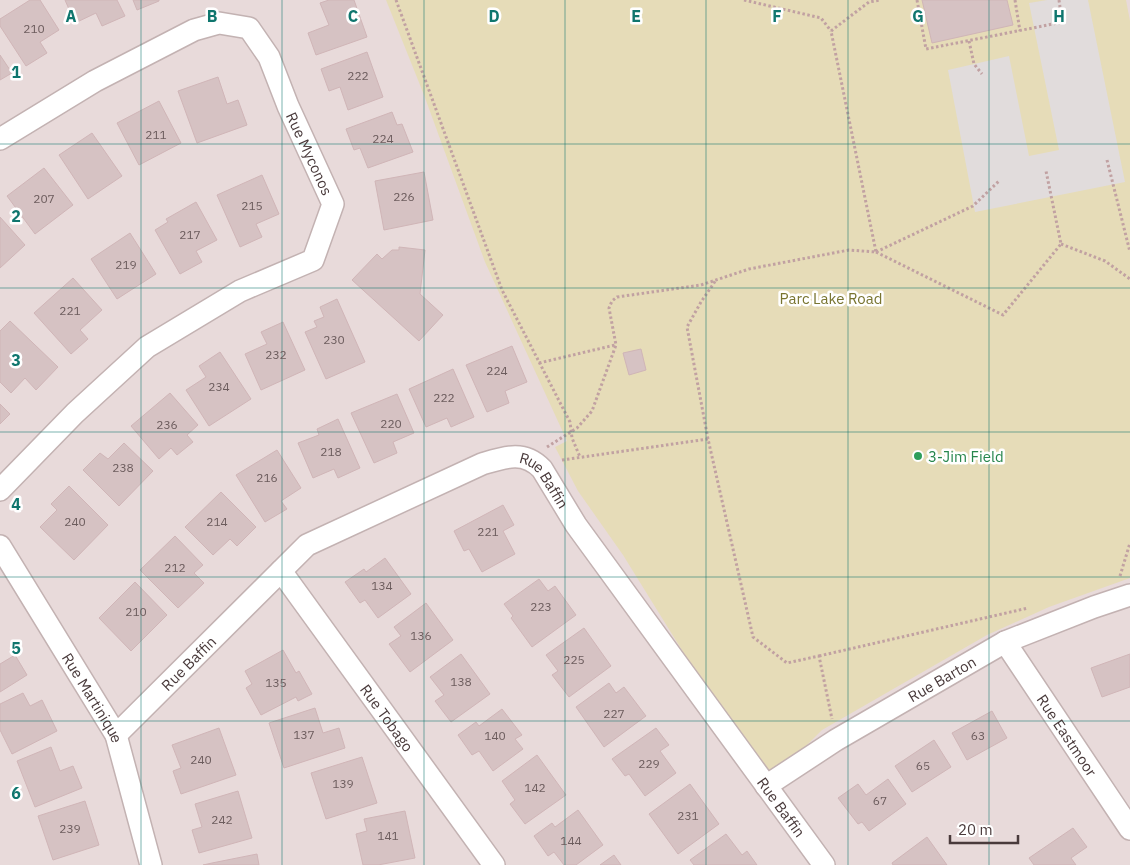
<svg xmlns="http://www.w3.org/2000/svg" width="1130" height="865" viewBox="0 0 1130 865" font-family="'IBM Plex Sans',sans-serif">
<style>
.residential{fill:#e8dada}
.green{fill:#e6dcb8}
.parking{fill:#e1dcdc}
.building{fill:#d6c2c3;stroke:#d0b5b7}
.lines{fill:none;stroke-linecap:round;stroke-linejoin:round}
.street-casing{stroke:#c3b2b2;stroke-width:24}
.path{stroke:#c1a1a2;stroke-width:3;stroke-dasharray:2.5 2.5;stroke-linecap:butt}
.street{stroke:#fff;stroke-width:21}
.grid{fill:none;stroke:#0f766e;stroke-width:1;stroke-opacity:0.55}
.leisure-dot{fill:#2e9e5b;stroke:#fff;stroke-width:2}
.labels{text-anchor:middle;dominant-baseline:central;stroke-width:5;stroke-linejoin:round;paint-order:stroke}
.number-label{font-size:12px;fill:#6c5c5d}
.street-label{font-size:15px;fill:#493a3b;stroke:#fff}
.park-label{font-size:15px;fill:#787430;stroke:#fff}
.leisure-label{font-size:15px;fill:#27864d;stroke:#fff;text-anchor:start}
.grid-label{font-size:16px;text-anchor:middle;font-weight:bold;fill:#0f766e;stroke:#fff;stroke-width:5;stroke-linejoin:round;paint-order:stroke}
</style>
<rect width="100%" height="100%" fill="#f5ecec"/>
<rect class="residential" x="0" y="0" width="1130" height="865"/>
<polygon class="green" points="386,0 1126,0 1130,21 1130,578 1049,607 987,635 822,730 766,786 623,555 578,491 555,447 567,441 485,262 424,95"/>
<polygon class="parking" points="1047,0 1088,0 1125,182 975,212 948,70 1009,56 1029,156 1059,150 1029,3"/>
<g class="building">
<polygon points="30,0 40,0 59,30 40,42 47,53 26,66 0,26 0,19"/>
<polygon points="65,0 117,0 125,16 102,26 96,13 75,23"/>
<polygon points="133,0 159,0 159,1 137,10"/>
<polygon points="329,0 354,0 367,37 316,55 308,33 329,25 320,3"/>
<polygon points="922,0 1007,0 1013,25 932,43"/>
<polygon points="367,52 383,97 348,110 340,87 329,91 321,69"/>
<polygon points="0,55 12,73 0,80"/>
<polygon points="218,77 227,104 238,100 247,125 197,143 178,91"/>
<polygon points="159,101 181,143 139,165 117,123"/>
<polygon points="392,112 397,125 402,124 413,152 368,168 360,148 354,150 346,129"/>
<polygon points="92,133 122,176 88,199 59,155"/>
<polygon points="44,168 73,205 35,234 7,196"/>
<polygon points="424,172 433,220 384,230 375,181"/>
<polygon points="262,175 279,214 256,224 262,237 240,247 217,195"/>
<polygon points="196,202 217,240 196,251 202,262 180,274 155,230 168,222 166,219"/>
<polygon points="0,217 25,245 0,268"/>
<polygon points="130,233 156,274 117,299 91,259"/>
<polygon points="399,247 425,250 420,294 443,315 419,341 352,280 377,254 382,259 392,250 399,250"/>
<polygon points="73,278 102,310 80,330 88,339 71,354 34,313"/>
<polygon points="337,299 365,362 326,379 305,332 317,327 314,321 324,317 320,307"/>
<polygon points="10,321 58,367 36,390 25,378 11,393 0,382 0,331"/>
<polygon points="283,322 305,370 261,390 245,354 267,344 261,332"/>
<polygon points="512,346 527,382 505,391 509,403 487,412 466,365"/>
<polygon points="641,349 646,370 629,375 623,353"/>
<polygon points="220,352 251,399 209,426 186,390 206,377 199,366"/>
<polygon points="453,369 474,417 451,427 447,418 426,427 409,389"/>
<polygon points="170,393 198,425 187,435 193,442 177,455 171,448 159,459 131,426"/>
<polygon points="397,394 414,433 393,442 397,453 374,463 351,413"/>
<polygon points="0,404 10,414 0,424"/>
<polygon points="338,419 360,468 338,478 334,469 313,478 298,443 319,435 317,429"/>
<polygon points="124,443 153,471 119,506 83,470 100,453 108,459"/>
<polygon points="277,450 301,488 281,501 287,509 265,522 236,475"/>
<polygon points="69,486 108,525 74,560 40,527 57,510 51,504"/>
<polygon points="221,492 256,527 237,546 230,539 213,555 185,527"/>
<polygon points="503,505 514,525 503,531 515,554 482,572 469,549 464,551 454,531"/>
<polygon points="175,536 203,565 194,573 204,583 178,608 140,570"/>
<polygon points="385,558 411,594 378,618 365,600 360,603 345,582 364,569 366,572"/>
<polygon points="539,579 548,591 555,586 576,615 532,647 511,618 513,616 504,604"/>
<polygon points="135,582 167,615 131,651 99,618"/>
<polygon points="426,603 453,640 410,672 389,644 401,636 394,627"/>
<polygon points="584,628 611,666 569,697 552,675 558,671 546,655"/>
<polygon points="283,650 296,673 299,671 312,694 298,701 296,697 261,715 246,688 252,684 245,671"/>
<polygon points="461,654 490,694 451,722 435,701 444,695 430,677"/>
<polygon points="1130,654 1130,687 1102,697 1091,668"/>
<polygon points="15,655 27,675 0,692 0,664"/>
<polygon points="609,683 616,693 624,687 646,716 604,747 576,707"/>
<polygon points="23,693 30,706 42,700 57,731 12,754 0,730 0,704"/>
<polygon points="315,708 323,733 339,728 345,748 284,768 269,723"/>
<polygon points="502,709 522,735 515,739 523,749 493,771 479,751 472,755 458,735 476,722 479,726"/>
<polygon points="992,711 1007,738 967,760 952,733"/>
<polygon points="219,728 236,775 181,794 173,771 181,768 172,745"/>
<polygon points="656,728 669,745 660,751 676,773 645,796 629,774 625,776 612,759"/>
<polygon points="934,740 951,767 912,792 895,766"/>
<polygon points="51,747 60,771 73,766 82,788 35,807 17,761"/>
<polygon points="537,755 566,795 525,824 510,804 515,800 502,781"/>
<polygon points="362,757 377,803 326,819 311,773"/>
<polygon points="888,779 906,804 869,831 862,822 858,824 838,798 858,784 866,795"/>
<polygon points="690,784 719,824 678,854 649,814"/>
<polygon points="238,791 252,838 199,853 192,830 202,827 195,804"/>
<polygon points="85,801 99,845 53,860 38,816"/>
<polygon points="578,810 603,845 576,865 564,865 554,852 548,856 534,836 552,823 555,827"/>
<polygon points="405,811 415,858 378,865 363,865 356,834 367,831 364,819"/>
<polygon points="1073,828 1087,847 1071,858 1076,865 1034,865 1029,858"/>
<polygon points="726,834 742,855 747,851 757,865 694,865 690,860"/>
<polygon points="927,837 947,865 893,865 892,863"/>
<polygon points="257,854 259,865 203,865 212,863"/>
<polygon points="614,855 621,865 600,865"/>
</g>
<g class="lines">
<g class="street-casing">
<g id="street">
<path id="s1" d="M 0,139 L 95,81 L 194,30 L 219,23 L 249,28 L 269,57 L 288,106 L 333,204 L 313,260 L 240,291 L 147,347 L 75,413 L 0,490"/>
<path id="s2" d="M 0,546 L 116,735 L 151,865"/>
<path id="s3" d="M 281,571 L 494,865"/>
<path id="s4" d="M 1005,642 L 1130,829"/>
<path id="s5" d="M 116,735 L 307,545 L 482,464 C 505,457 524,450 542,469 L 576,525 L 824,865"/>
<path id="s6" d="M 766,786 L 836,740 L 1005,642 L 1094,607 L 1130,595"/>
</g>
</g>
<g class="path">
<polyline points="396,0 502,290 570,422 572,438 580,457"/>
<polyline points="744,0 821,18 831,31"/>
<polyline points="917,0 926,49 1063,22"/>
<polyline points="1015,0 1020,31"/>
<polyline points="1059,0 1060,7"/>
<polyline points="969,41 974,64 982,74"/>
<polyline points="1107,160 1130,252"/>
<polyline points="1061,244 1105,261 1130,279"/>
<polyline points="876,252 1003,315 1061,244 1046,171"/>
<polyline points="876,252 973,206 1000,180"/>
<polyline points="539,363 615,345"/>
<polyline points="708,439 687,327 701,302 716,280"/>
<polyline points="547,447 577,428 592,411 616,345 609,308 612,301 617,297 701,285 749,269 849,250 876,252 831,31 869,2 881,0"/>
<polyline points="562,460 708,439 753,637 787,663 819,656 832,719"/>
<polyline points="1120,576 1130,543"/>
<polyline points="819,656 1028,608"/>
</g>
<use href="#street" class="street"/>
</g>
<path class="grid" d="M 141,0 L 141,865M 282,0 L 282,865M 424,0 L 424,865M 565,0 L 565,865M 706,0 L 706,865M 848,0 L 848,865M 989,0 L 989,865M 0,144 L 1130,144M 0,288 L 1130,288M 0,432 L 1130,432M 0,577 L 1130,577M 0,721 L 1130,721"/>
<circle class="leisure-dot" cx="918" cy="456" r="5"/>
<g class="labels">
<g class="number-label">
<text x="34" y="28">210</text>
<text x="358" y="75">222</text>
<text x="156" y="134">211</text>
<text x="383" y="138">224</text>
<text x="404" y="196">226</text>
<text x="44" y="198">207</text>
<text x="252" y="205">215</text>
<text x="190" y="234">217</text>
<text x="126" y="264">219</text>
<text x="70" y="310">221</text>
<text x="334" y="339">230</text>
<text x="276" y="354">232</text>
<text x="497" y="370">224</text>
<text x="219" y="386">234</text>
<text x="444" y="397">222</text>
<text x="391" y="423">220</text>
<text x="167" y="424">236</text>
<text x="331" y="451">218</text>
<text x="123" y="467">238</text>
<text x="267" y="477">216</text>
<text x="75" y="521">240</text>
<text x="217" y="521">214</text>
<text x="488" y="531">221</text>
<text x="175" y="567">212</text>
<text x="382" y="585">134</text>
<text x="541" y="606">223</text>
<text x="136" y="611">210</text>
<text x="421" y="635">136</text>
<text x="574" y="659">225</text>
<text x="461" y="681">138</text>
<text x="276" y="682">135</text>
<text x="614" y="713">227</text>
<text x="304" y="734">137</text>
<text x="495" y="735">140</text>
<text x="978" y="735">63</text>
<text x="201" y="759">240</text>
<text x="649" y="763">229</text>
<text x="923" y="765">65</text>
<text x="343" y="783">139</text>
<text x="535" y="787">142</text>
<text x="880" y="800">67</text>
<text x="688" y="815">231</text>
<text x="222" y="819">242</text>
<text x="70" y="828">239</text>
<text x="388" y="835">141</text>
<text x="571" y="840">144</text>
</g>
<g class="street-label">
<text stroke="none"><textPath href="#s1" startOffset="419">Rue Myconos</textPath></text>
<text stroke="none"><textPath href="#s5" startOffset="536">Rue Baffin</textPath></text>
<text stroke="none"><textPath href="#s5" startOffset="102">Rue Baffin</textPath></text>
<text stroke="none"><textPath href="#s6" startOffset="206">Rue Barton</textPath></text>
<text stroke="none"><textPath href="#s2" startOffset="178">Rue Martinique</textPath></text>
<text stroke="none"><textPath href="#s3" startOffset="181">Rue Tobago</textPath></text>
<text stroke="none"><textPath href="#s4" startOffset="112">Rue Eastmoor</textPath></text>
<text stroke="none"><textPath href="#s5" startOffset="941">Rue Baffin</textPath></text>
</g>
<g class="park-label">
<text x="831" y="298">Parc Lake Road</text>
</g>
<g class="leisure-label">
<text x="928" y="456">3-Jim Field</text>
</g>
</g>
<g class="grid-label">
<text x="71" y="22">A</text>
<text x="212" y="22">B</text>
<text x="353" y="22">C</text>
<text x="494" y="22">D</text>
<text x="636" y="22">E</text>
<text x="777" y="22">F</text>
<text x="918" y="22">G</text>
<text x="1059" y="22">H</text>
<text x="16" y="78">1</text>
<text x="16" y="222">2</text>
<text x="16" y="366">3</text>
<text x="16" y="510">4</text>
<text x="16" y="654">5</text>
<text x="16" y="799">6</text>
</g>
<path d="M950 835v8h68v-8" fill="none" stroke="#493a3b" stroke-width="2.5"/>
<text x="958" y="835" font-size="15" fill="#493a3b" stroke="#ffffff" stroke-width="4" paint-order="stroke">20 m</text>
</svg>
